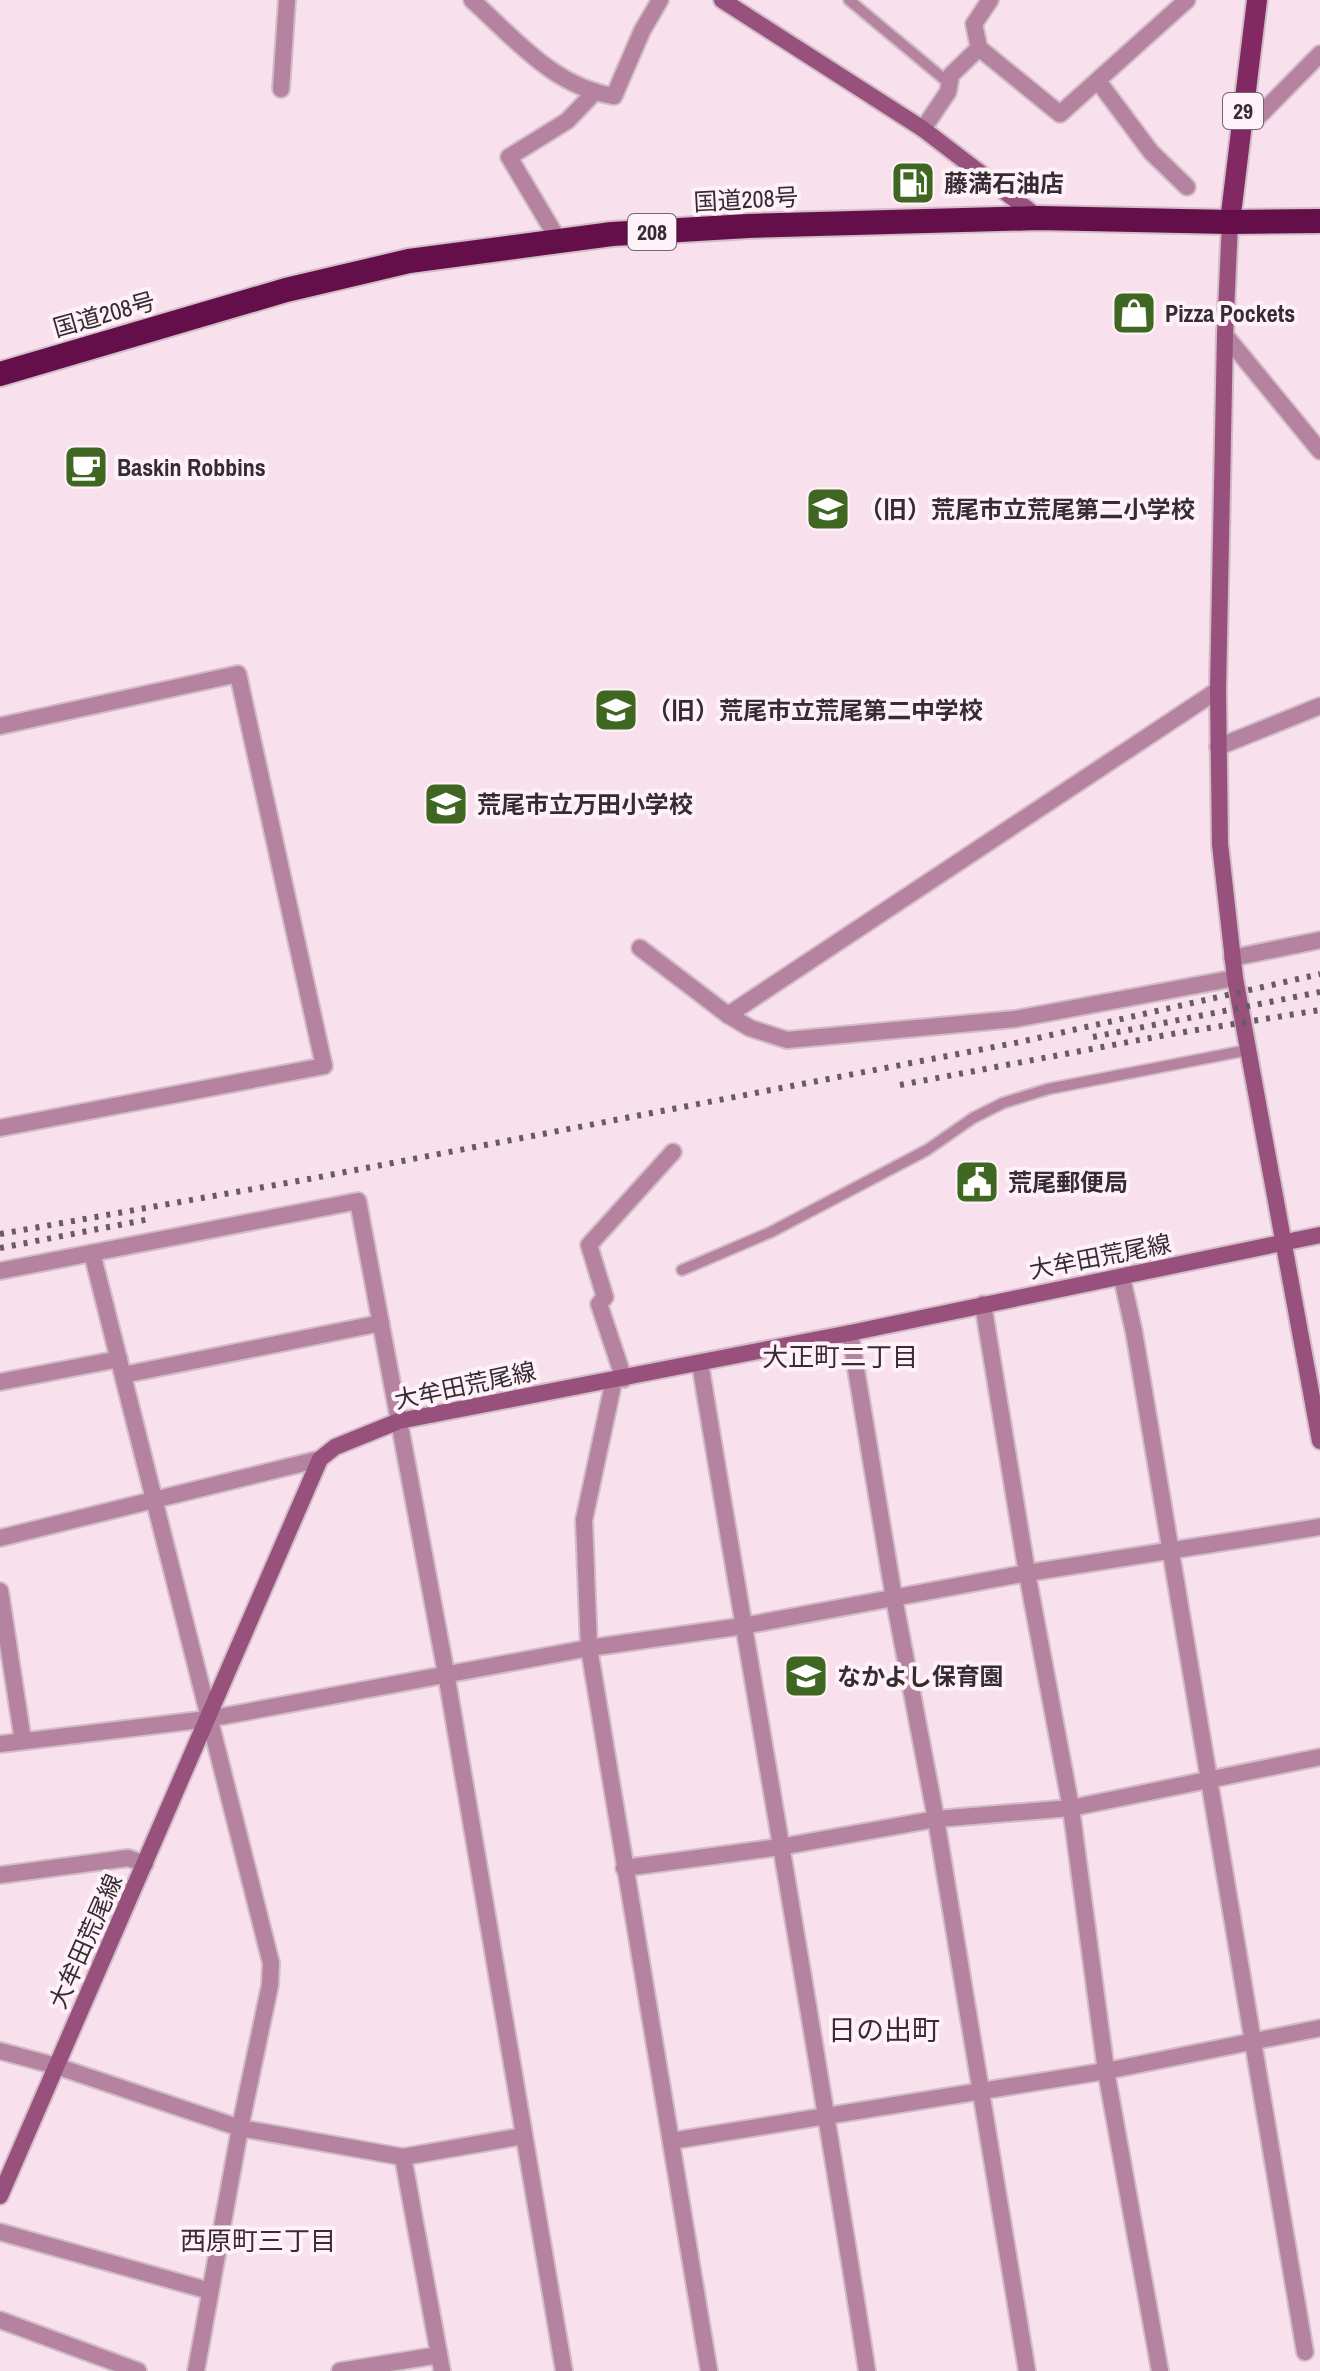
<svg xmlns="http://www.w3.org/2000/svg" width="1320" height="2371" viewBox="0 0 1320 2371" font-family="'Archivo Narrow','Noto Sans JP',sans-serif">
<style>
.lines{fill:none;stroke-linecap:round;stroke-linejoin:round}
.lane-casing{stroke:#d1bcc7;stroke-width:14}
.street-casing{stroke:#d1bcc7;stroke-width:20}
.secondary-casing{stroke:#d1bcc7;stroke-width:20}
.primary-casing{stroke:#d1bcc7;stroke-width:24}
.highway-casing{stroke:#d1bcc7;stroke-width:28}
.lane{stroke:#b5829f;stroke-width:10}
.street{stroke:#b5829f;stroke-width:16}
.secondary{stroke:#98507c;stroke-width:16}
.primary{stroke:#822863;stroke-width:20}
.highway{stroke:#640f49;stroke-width:24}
.rail{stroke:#685b63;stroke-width:6;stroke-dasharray:4 8;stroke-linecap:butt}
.labels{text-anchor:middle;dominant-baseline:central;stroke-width:8;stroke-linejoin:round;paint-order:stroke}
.shield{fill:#fff1f8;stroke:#72676d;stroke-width:2}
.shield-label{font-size:22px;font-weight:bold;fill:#352c31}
.poi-label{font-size:24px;font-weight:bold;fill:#352c31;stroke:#fff1f8;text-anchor:start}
.street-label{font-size:24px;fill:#352c31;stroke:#fff1f8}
.neighbourhood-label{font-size:26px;fill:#3b2933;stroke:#fff1f8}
.quarter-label{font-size:28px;fill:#3b2933;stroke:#fff1f8}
</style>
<rect width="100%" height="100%" fill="#f8e0ed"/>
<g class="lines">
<g class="lane-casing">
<g id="lane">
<polyline points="849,0 950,84"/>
<polyline points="682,1270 771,1232 927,1150 973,1118 1003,1103 1048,1089 1248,1050"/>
</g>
</g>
<g class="street-casing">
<g id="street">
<path d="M 472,0 C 515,39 554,87 614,96 L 642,31 L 660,0"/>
<polyline points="979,48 1060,114 1187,0"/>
<polyline points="1098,81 1151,152 1187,187"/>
<polyline points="281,89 287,0"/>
<polyline points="1243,115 1255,120 1320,54"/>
<polyline points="923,129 948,92 951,75 979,48 974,24 990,0"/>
<polyline points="559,241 509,157 567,121 594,93"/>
<polyline points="1225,335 1320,451"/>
<polyline points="0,726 238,674 324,1066 0,1128"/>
<polyline points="1218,747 1320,706"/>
<polyline points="640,948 728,1015 750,1028 787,1040 1015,1019 1235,978"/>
<polyline points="1232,958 1320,940"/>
<polyline points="728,1015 1218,690"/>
<polyline points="92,1253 271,1963 270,1985 240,2128 196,2371"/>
<polyline points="0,1271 358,1201 446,1673 564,2371"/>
<polyline points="1122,1278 1134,1332 1305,2352"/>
<polyline points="983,1304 1027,1573 1071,1808 1106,2071 1160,2371"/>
<polyline points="850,1333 894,1598 936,1819 1027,2371"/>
<path d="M 700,1363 C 755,1699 815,2034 867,2371"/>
<polyline points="123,1375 381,1323"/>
<polyline points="624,1379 599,1304 605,1297 589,1245 673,1152"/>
<polyline points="614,1380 584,1520 589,1648 709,2371"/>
<polyline points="0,1382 119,1359"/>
<polyline points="0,1538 320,1459"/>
<polyline points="0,1591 23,1741"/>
<polyline points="0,1744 208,1719 589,1648 743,1626 1027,1573 1320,1527"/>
<polyline points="624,1868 780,1847 936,1819 1071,1808 1320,1757"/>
<polyline points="0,1875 128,1858 145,1864"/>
<polyline points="0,2051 56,2066 240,2128 403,2157 523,2136"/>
<polyline points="671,2141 1106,2071 1320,2028"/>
<polyline points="403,2157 442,2371"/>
<polyline points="0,2232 210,2291"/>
<polyline points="0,2320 138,2371"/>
<polyline points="340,2371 439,2355"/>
</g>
</g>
<g class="secondary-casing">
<g id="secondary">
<polyline points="722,0 923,129 1039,218"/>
<polyline points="1230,222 1225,335 1218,690 1220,844 1235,978 1320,1441"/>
<polyline points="0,2196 320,1459 335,1447 399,1421 850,1333 1320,1235"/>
</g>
</g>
<g class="primary-casing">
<polyline id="primary" points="1230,222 1257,0"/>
</g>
<g class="highway-casing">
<polyline id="highway" points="0,374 286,290 409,261 612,234 748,226 1039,218 1230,222 1320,221"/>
</g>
<use href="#lane" class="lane"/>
<use href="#street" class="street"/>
<use href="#secondary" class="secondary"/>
<use href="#primary" class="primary"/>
<use href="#highway" class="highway"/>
<g class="rail">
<polyline points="1093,1037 1320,992"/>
<polyline points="900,1085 1166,1035 1320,1010"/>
<polyline points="0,1234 309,1179 1020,1042 1320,974"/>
<polyline points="0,1248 150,1219"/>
</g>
</g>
<defs>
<g id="fuel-square" transform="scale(2.3)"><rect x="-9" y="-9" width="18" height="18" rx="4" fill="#3f6722" stroke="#fff1f8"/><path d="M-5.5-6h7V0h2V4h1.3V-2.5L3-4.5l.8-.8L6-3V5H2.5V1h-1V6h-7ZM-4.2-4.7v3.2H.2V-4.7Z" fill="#fff"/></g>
<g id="shop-square" transform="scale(2.3)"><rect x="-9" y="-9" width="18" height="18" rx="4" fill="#3f6722" stroke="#fff1f8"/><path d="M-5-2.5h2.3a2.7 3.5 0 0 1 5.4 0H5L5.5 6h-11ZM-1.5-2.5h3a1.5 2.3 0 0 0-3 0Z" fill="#fff"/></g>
<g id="cafe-square" transform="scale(2.3)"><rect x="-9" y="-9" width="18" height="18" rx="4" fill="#3f6722" stroke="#fff1f8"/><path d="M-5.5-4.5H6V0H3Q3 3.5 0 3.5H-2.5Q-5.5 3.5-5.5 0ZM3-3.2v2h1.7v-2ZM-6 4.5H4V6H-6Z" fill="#fff"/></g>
<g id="school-square" transform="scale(2.3)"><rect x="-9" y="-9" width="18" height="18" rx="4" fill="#3f6722" stroke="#fff1f8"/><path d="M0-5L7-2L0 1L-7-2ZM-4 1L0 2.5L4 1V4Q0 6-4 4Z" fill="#fff"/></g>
<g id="civic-square" transform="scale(2.3)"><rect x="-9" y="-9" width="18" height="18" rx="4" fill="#3f6722" stroke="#fff1f8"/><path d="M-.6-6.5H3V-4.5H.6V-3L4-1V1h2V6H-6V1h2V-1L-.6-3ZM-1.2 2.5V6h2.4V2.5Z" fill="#fff"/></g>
</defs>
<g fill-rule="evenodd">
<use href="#fuel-square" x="913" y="183"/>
<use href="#shop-square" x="1134" y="313"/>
<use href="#cafe-square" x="86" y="467"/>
<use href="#school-square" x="828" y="509"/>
<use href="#school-square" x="616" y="710"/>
<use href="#school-square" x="446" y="804"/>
<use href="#civic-square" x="977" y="1182"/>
<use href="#school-square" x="806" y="1676"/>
</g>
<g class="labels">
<g class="shield">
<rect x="1223" y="93" width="40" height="36" rx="6"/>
<rect x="628" y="214" width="48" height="36" rx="6"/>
</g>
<g class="shield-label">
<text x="1243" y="111">29</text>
<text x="652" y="232">208</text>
</g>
<g class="poi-label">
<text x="944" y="183">藤満石油店</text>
<text x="1165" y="313">Pizza Pockets</text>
<text x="117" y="467">Baskin Robbins</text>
<text x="859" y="509">（旧）荒尾市立荒尾第二小学校</text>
<text x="647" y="710">（旧）荒尾市立荒尾第二中学校</text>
<text x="477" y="804">荒尾市立万田小学校</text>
<text x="1008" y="1182">荒尾郵便局</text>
<text x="837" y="1676">なかよし保育園</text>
</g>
<g class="street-label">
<text transform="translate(746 199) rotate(-3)">国道208号</text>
<text transform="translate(104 314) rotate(-16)">国道208号</text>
<text transform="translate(1100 1256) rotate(-11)">大牟田荒尾線</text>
<text transform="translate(465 1385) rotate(-12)">大牟田荒尾線</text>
<text transform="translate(85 1941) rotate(-66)">大牟田荒尾線</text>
</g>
<g class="neighbourhood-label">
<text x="840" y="1356">大正町二丁目</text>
<text x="258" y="2240">西原町三丁目</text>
</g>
<g class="quarter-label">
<text x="884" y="2030">日の出町</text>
</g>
</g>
</svg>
